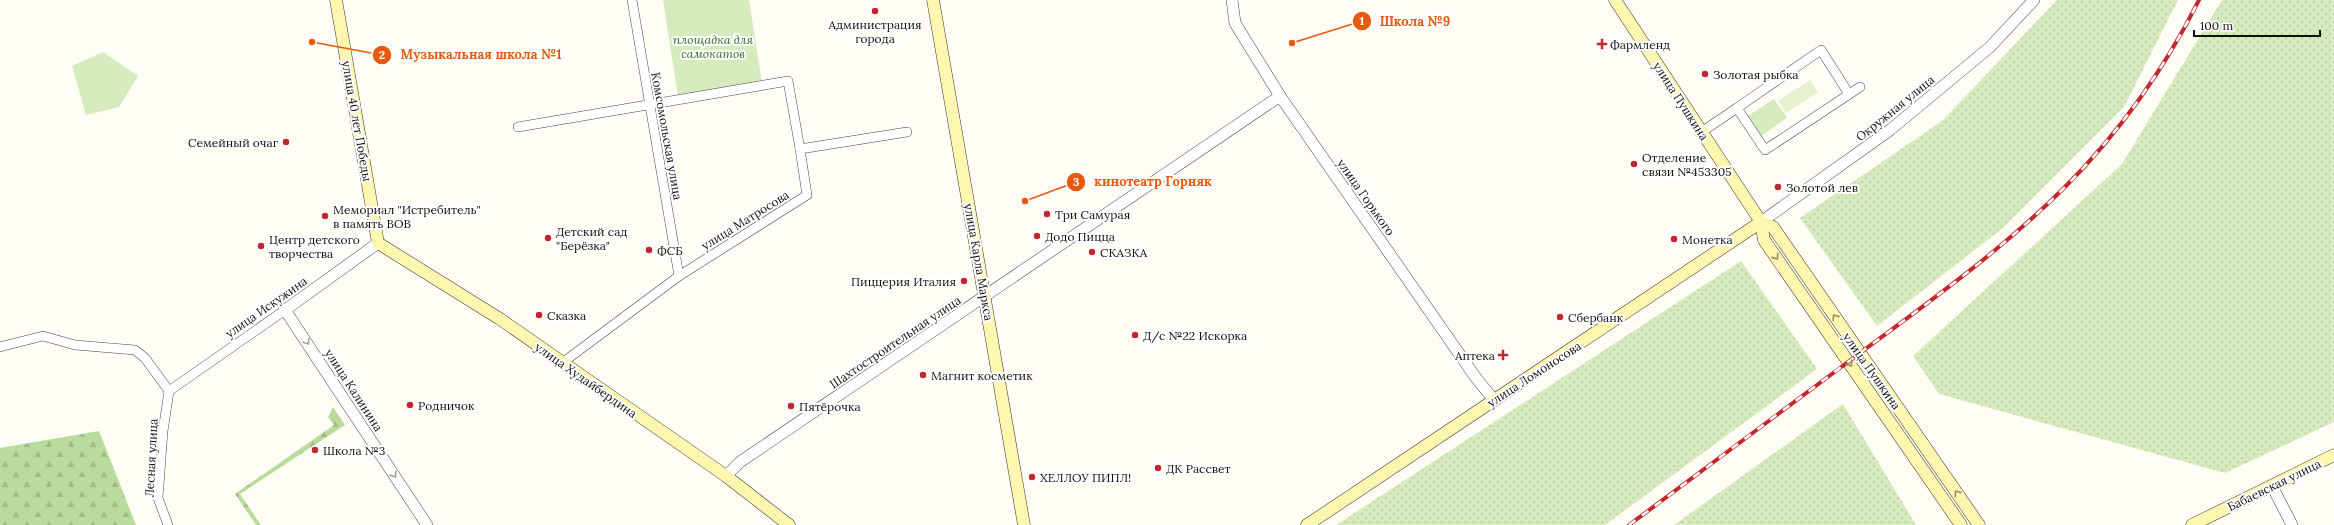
<svg xmlns="http://www.w3.org/2000/svg" width="2334" height="525" viewBox="0 0 2334 525" font-family="Lora,serif">
<style>
.forest{fill:url(#forest-firs)}
.park{fill:#d5ebbd}
.garden{fill:url(#garden-dots)}
.pitch{fill:#e6f2cf}
.lines{fill:none;stroke-linecap:round;stroke-linejoin:round}
.minor-casing{stroke:#444;stroke-width:10}
.tertiary-casing{stroke:#444;stroke-width:12}
.secondary-casing{stroke:#333;stroke-width:13}
.minor{stroke:#fff;stroke-width:9}
.tertiary{stroke:#fff;stroke-width:11}
.secondary{stroke:#fff6b0;stroke-width:12}
.rail-casing{stroke:#c4262e;stroke-width:4}
.rail{stroke:#fff;stroke-width:2.5;stroke-dasharray:8;stroke-linecap:butt}
.oneway{stroke:#948f68}
.oneway2{stroke:#a0a0a0}
.poi-dot{fill:#c4262e;stroke:#fff;stroke-width:1.5}
.labels{text-anchor:middle;dominant-baseline:central;stroke-width:4;stroke-linejoin:round;paint-order:stroke}
.poi-label{font-size:12px;fill:#111;stroke:#fff;text-anchor:start}
.park-label{font-size:12px;font-style:italic;fill:#2f6b1f;stroke:#fff}
.street-label{font-size:12px;fill:#111;stroke:#fff}
.leader{fill:none;stroke:#e8590c;stroke-width:1.5}
.callout-dot{fill:#e8590c;stroke:#fff;stroke-width:1.5}
.mark-label{font-size:12px;text-anchor:middle;font-weight:bold;fill:#fff}
.callout-label{font-size:13px;text-anchor:middle;font-weight:bold;fill:#e8590c;stroke:#fff;stroke-width:4;stroke-linejoin:round;paint-order:stroke}
</style>
<defs>
<pattern id="forest-firs" width="22" height="20" patternUnits="userSpaceOnUse"><rect width="22" height="20" fill="#b9dc9c"/><path d="M5 1l3.5 6h-7zM16 11l3.5 6h-7z" fill="#9ebc85"/></pattern>
<pattern id="garden-dots" width="8" height="8" patternUnits="userSpaceOnUse"><rect width="8" height="8" fill="#d5ebbd"/><path d="M2 2h.1M6 6h.1" fill="none" stroke="#b6c8a1" stroke-width="1.8" stroke-linecap="round"/></pattern>
</defs>
<rect width="100%" height="100%" fill="#fffdf5"/>
<g class="forest">
<polygon points="333,407 345,425 240,494 261,525 256,525 235,494 334,425 328,417"/>
<polygon points="99,431 136,525 0,525 0,448"/>
</g>
<g class="park">
<polygon points="663,0 749,0 762,83 678,96"/>
<polygon points="103,52 138,76 119,107 86,115 72,66"/>
<polygon points="1774,99 1787,118 1761,136 1748,116"/>
</g>
<g class="garden">
<polygon points="2057,0 2178,0 2124,107 2003,228 1877,326 1800,218 1942,121"/>
<polygon points="2222,0 2334,0 2334,422 2225,473 1939,394 1913,356 2122,164"/>
<polygon points="1741,261 1817,369 1605,525 1336,525"/>
<polygon points="1843,404 1916,525 1674,525"/>
</g>
<polygon class="pitch" points="1810,80 1818,92 1786,113 1778,101"/>
<g class="lines">
<g class="minor-casing">
<g id="minor">
<polyline points="632,0 679,276"/>
<polyline points="1737,108 1821,50 1849,94"/>
<polyline points="518,127 788,81 800,149"/>
<polyline points="1700,133 1737,108 1765,150 1860,87"/>
<polyline points="0,347 43,336 75,345 135,350 145,358 169,391"/>
<polyline points="562,363 679,276 807,195 800,149 907,132"/>
<polyline points="169,391 285,310"/>
<polyline points="168,525 158,498 163,431 169,391"/>
</g>
</g>
<g class="tertiary-casing">
<g id="tertiary">
<polyline points="1232,0 1235,23 1280,96 1476,378 1494,400"/>
<polyline points="1761,222 1890,130 1990,47 2034,0"/>
<polyline points="378,243 285,310 427,525"/>
<polyline points="726,476 740,462 1280,96"/>
<polyline points="2272,486 2292,525"/>
</g>
</g>
<g class="secondary-casing">
<g id="secondary">
<polyline points="336,0 378,243 500,319 726,476 789,525"/>
<polyline points="933,0 1024,525"/>
<polyline points="1615,0 1761,222 1764,240 1961,525"/>
<polyline points="1761,222 1773,227 1979,525"/>
<polyline points="1307,525 1761,222"/>
<polyline points="2192,525 2334,455"/>
</g>
</g>
<use href="#minor" class="minor"/>
<use href="#tertiary" class="tertiary"/>
<use href="#secondary" class="secondary"/>
<g class="rail-casing">
<path id="rail" d="M 1629,525 C 1701,472 1772,418 1844,365 C 1919,309 1998,254 2064,188 C 2119,133 2165,68 2199,0"/>
</g>
<use href="#rail" class="rail"/>
</g>
<defs><path id="oneway-chevron" d="M-2-3.5L2.5 0L-2 3.5" fill="none" stroke-width="1.6" stroke-linecap="round" stroke-linejoin="round"/></defs>
<g class="oneway">
<use href="#oneway-chevron" transform="translate(1776 257) rotate(55)"/>
<use href="#oneway-chevron" transform="translate(1835 317) rotate(-125)"/>
<use href="#oneway-chevron" transform="translate(1850 364) rotate(55)"/>
<use href="#oneway-chevron" transform="translate(1957 493) rotate(-125)"/>
</g>
<g class="oneway2">
<use href="#oneway-chevron" transform="translate(307 342) rotate(56)"/>
<use href="#oneway-chevron" transform="translate(394 475) rotate(57)"/>
</g>
<g class="poi-dot">
<circle cx="875" cy="11" r="4"/>
<path d="M1600 38h4v4h4v4h-4v4h-4v-4h-4v-4h4z"/>
<circle cx="1705" cy="74" r="4"/>
<circle cx="286" cy="142" r="4"/>
<circle cx="1634" cy="164" r="4"/>
<circle cx="1778" cy="187" r="4"/>
<circle cx="1047" cy="214" r="4"/>
<circle cx="325" cy="216" r="4"/>
<circle cx="1037" cy="236" r="4"/>
<circle cx="548" cy="238" r="4"/>
<circle cx="1674" cy="239" r="4"/>
<circle cx="261" cy="246" r="4"/>
<circle cx="649" cy="250" r="4"/>
<circle cx="1092" cy="252" r="4"/>
<circle cx="964" cy="281" r="4"/>
<circle cx="539" cy="315" r="4"/>
<circle cx="1560" cy="317" r="4"/>
<circle cx="1135" cy="335" r="4"/>
<path d="M1501 349h4v4h4v4h-4v4h-4v-4h-4v-4h4z"/>
<circle cx="923" cy="375" r="4"/>
<circle cx="410" cy="405" r="4"/>
<circle cx="791" cy="406" r="4"/>
<circle cx="315" cy="450" r="4"/>
<circle cx="1158" cy="468" r="4"/>
<circle cx="1032" cy="477" r="4"/>
</g>
<g class="labels">
<g class="poi-label">
<text x="875" y="24" text-anchor="middle">Администрация<tspan x="875" dy="14">города</tspan></text>
<text x="1610" y="44">Фармленд</text>
<text x="1713" y="74">Золотая рыбка</text>
<text x="278" y="142" text-anchor="end">Семейный очаг</text>
<text x="1642" y="157">Отделение<tspan x="1642" dy="14">связи №453305</tspan></text>
<text x="1786" y="187">Золотой лев</text>
<text x="333" y="209">Мемориал "Истребитель"<tspan x="333" dy="14">в память ВОВ</tspan></text>
<text x="1055" y="214">Три Самурая</text>
<text x="556" y="231">Детский сад<tspan x="556" dy="14">"Берёзка"</tspan></text>
<text x="1045" y="236">Додо Пицца</text>
<text x="269" y="239">Центр детского<tspan x="269" dy="14">творчества</tspan></text>
<text x="1682" y="239">Монетка</text>
<text x="657" y="250">ФСБ</text>
<text x="1100" y="252">СКАЗКА</text>
<text x="956" y="281" text-anchor="end">Пиццерия Италия</text>
<text x="547" y="315">Сказка</text>
<text x="1568" y="317">Сбербанк</text>
<text x="1143" y="335">Д/с №22 Искорка</text>
<text x="1495" y="355" text-anchor="end">Аптека</text>
<text x="931" y="375">Магнит косметик</text>
<text x="418" y="405">Родничок</text>
<text x="799" y="406">Пятёрочка</text>
<text x="323" y="450">Школа №3</text>
<text x="1166" y="468">ДК Рассвет</text>
<text x="1040" y="477">ХЕЛЛОУ ПИПЛ!</text>
</g>
<g class="park-label">
<text x="713" y="39">площадка для<tspan x="713" dy="14">самокатов</tspan></text>
</g>
<g class="street-label">
<text transform="translate(1681 101) rotate(57)">улица Пушкина</text>
<text transform="translate(1895 108) rotate(-39)">Окружная улица</text>
<text transform="translate(357 121) rotate(80)">улица 40 лет Победы</text>
<text transform="translate(667 136) rotate(80)">Комсомольская улица</text>
<text transform="translate(1366 197) rotate(55)">улица Горького</text>
<text transform="translate(745 220) rotate(-32)">улица Матросова</text>
<text transform="translate(979 262) rotate(80)">улица Карла Маркса</text>
<text transform="translate(266 307) rotate(-35)">улица Искужина</text>
<text transform="translate(895 342) rotate(-34)">Шахтостроительная улица</text>
<text transform="translate(1872 371) rotate(55)">улица Пушкина</text>
<text transform="translate(1534 374) rotate(-33)">улица Ломоносова</text>
<text transform="translate(586 380) rotate(35)">улица Худайбердина</text>
<text transform="translate(354 390) rotate(57)">улица Калинина</text>
<text transform="translate(151 458) rotate(-87)">Лесная улица</text>
<text transform="translate(2274 485) rotate(-26)">Бабаевская улица</text>
</g>
</g>
<path class="leader" d="M1292 43L1362 21M312 42L382 55M1025 201L1076 182"/>
<g class="callout-dot">
<circle cx="1292" cy="43" r="4"/>
<circle cx="312" cy="42" r="4"/>
<circle cx="1025" cy="201" r="4"/>
<circle cx="1362" cy="21" r="10"/>
<circle cx="382" cy="55" r="10"/>
<circle cx="1076" cy="182" r="10"/>
</g>
<g class="mark-label">
<text x="1362" y="25">1</text>
<text x="382" y="59">2</text>
<text x="1076" y="186">3</text>
</g>
<g class="callout-label">
<text x="1415" y="26">Школа №9</text>
<text x="481" y="59">Музыкальная школа №1</text>
<text x="1153" y="186">кинотеатр Горняк</text>
</g>
<path d="M2194 30v6h126v-6" fill="none" stroke="#111111" stroke-width="2"/>
<text x="2200" y="30" font-size="12" fill="#111111" stroke="#ffffff" stroke-width="3" paint-order="stroke">100 m</text>
</svg>
